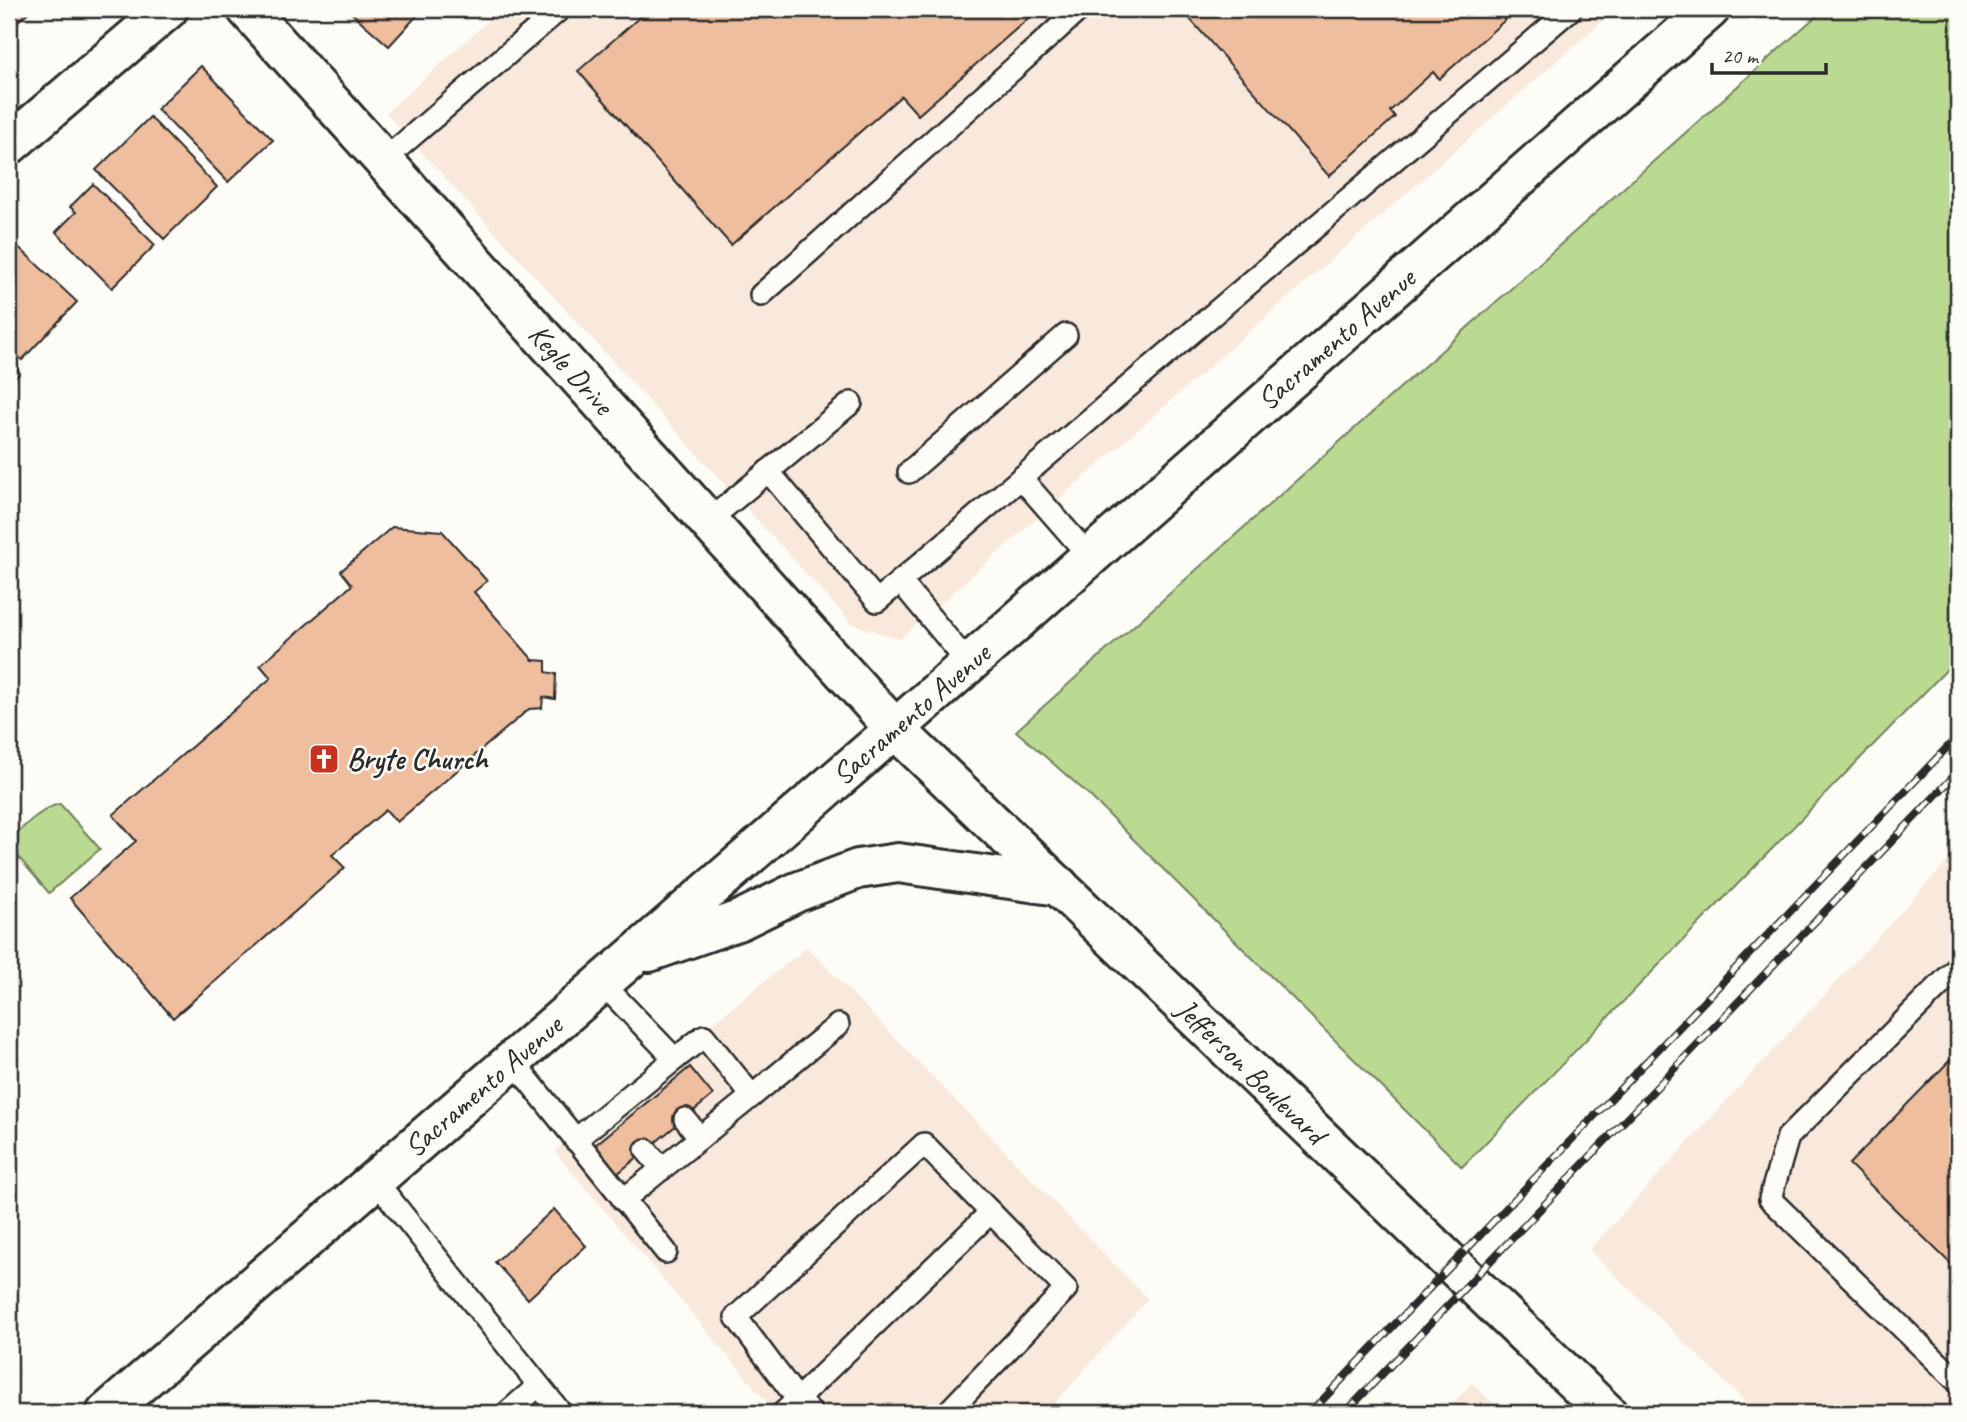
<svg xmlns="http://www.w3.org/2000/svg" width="1967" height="1422" viewBox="0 0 1967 1422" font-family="Caveat,sans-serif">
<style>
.built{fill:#f9e9dd}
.green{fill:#bada92;stroke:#72825e;stroke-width:2}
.building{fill:#efbe9f;stroke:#2b2b2b;stroke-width:2}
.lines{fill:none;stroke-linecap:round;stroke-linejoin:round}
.service-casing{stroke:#2b2b2b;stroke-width:26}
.minor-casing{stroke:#2b2b2b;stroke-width:44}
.tertiary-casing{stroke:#2b2b2b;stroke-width:44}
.secondary-casing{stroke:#2b2b2b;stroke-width:44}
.service{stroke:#fdfcf7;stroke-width:21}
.minor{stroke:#fdfcf7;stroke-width:38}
.tertiary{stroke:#fdfcf7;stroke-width:38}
.secondary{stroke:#fdfcf7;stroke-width:38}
.rail-casing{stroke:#2b2b2b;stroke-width:8}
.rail{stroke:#fdfcf7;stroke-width:5;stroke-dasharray:16;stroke-linecap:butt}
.labels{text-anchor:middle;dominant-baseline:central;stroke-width:5;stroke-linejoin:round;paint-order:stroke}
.street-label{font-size:30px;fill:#2b2b2b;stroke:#fdfcf7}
.poi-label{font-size:30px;font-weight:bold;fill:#2b2b2b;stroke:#fdfcf7;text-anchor:start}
</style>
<rect width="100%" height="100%" fill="#fdfcf7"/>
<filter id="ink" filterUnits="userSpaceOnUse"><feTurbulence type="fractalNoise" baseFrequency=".0143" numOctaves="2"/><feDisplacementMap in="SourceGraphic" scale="14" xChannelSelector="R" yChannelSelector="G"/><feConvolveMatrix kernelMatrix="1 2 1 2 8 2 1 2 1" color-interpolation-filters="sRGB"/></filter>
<g filter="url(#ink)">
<g class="built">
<polygon points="501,9 1616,9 900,639 852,624 386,113"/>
<polygon points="1958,850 1958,1413 1757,1413 1589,1250"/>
<polygon points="807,947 1148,1299 1046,1413 776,1413 554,1151"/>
<polygon points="1472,1383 1503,1413 1443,1413"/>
</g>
<g class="green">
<polygon points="1824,9 1958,9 1958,658 1462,1167 1088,794 1016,731"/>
<path d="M 60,804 L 100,849 L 49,893 L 14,852 L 11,843 C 16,830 46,806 60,804 Z"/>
</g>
<g class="building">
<polygon points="9,9 32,9 18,21"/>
<polygon points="347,9 423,9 389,46"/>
<polygon points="649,9 1039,9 918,115 901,96 731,245 578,71"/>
<polygon points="1181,9 1495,9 1505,20 1439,79 1433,72 1390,111 1395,117 1329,176"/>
<polygon points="201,66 273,140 228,182 157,109"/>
<polygon points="150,117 217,187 164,239 96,170"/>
<polygon points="93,184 155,245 112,288 56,232 76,212 70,207"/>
<polygon points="11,240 77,302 22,360 9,348 9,243"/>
<polygon points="9,361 20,373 9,384"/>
<polygon points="392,527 442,531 487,581 474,592 533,660 546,661 546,672 556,674 555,699 543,697 542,708 529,709 397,822 386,810 332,855 345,868 173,1018 70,898 136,841 113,815 271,678 260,665 352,585 341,571"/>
<polygon points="1958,1052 1958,1271 1849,1164"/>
<polygon points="690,1067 713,1095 617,1174 594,1146"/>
<polygon points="554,1209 586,1246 528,1299 495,1262"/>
</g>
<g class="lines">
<g class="service-casing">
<g id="service">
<polyline points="384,160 560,9"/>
<polyline points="761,295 1080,9"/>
<polyline points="768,471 877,601 1571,9"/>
<polyline points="909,472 1066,335"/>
<polyline points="1021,478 1090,557"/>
<polyline points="708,521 851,403"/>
<polyline points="900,581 969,664"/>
<polyline points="1958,967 1788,1137 1770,1199 1958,1382"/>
<polyline points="602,983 675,1059 704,1036 752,1096 623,1200"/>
<polyline points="513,1061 666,1252"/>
<polyline points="752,1096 838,1025"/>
<polyline points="685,1119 700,1138"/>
<polyline points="575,1140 675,1059"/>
<polyline points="646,1150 662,1169"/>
<polyline points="375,1180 561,1413"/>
<polyline points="507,1413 538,1386"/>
<polyline points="783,1413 991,1212"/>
<polyline points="811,1413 798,1400 736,1317 924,1144 1066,1289 947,1413"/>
</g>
</g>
<g class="minor-casing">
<polyline id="minor" points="9,145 168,9"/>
</g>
<g class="tertiary-casing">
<polyline id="tertiary" points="247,9 895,729"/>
</g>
<g class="secondary-casing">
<g id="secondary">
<polyline points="895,729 1607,1413"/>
<polyline points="649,952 740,920 797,892 858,869 898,863 1059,886"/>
<polyline points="106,1413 895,729 1710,9"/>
</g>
</g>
<use href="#service" class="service"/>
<use href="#minor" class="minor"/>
<use href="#tertiary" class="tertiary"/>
<use href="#secondary" class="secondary"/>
<g class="rail-casing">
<g id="rail">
<polyline points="1310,1413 1958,736"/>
<polyline points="1345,1413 1958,772"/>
</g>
</g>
<use href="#rail" class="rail"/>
</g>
</g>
<defs>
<g id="church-square" transform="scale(1.575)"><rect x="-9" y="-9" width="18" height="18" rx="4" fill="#c8321e" stroke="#fdfcf7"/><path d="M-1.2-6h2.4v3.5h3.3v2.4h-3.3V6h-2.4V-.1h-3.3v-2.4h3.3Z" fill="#fff"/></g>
</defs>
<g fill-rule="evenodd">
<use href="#church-square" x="324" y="759"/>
</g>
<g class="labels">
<g class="street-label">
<text transform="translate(1336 339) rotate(-41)">Sacramento Avenue</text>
<text transform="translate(571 369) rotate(48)">Kegle Drive</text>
<text transform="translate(911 714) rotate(-41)">Sacramento Avenue</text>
<text transform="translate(1251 1071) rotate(44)">Jefferson Boulevard</text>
<text transform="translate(483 1086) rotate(-41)">Sacramento Avenue</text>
</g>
<g class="poi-label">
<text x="347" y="759">Bryte Church</text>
</g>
</g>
<rect width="1967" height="1422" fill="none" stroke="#fdfcf7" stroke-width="35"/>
<rect x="18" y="18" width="1932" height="1387" fill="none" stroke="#2b2b2b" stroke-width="2.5" filter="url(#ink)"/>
<path d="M1712 63v10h114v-10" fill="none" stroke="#2b2b2b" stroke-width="3.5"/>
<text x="1722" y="63" font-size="21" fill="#2b2b2b" stroke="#fdfcf7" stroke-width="5" paint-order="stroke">20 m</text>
</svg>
